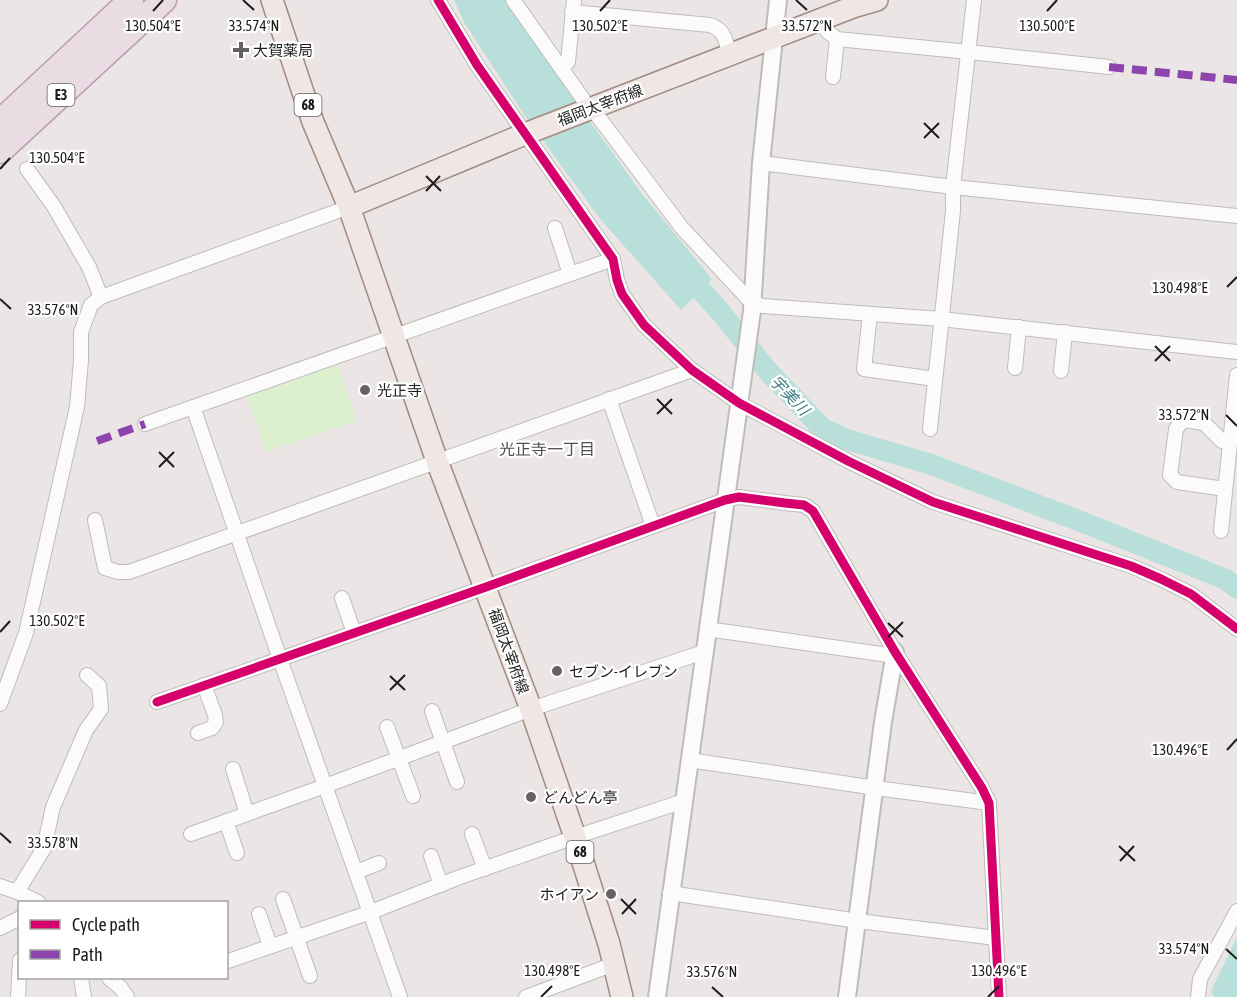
<svg xmlns="http://www.w3.org/2000/svg" width="1237" height="997" viewBox="0 0 1237 997" font-family="'Asap Condensed','Noto Sans JP',sans-serif">
<style>
.park{fill:#dcf0d0}
.water{fill:#b8dfd9}
.lines{fill:none;stroke-linecap:round;stroke-linejoin:round}
.river{stroke:#b8dfd9;stroke-width:21}
.minor-casing{stroke:#bebcbb;stroke-width:16}
.tertiary-casing{stroke:#bebcbb;stroke-width:20}
.primary-casing{stroke:#a18b81;stroke-width:24}
.motorway-casing{stroke:#c09bb4;stroke-width:27}
.minor{stroke:#fcfbfb;stroke-width:14}
.tertiary{stroke:#fcfbfb;stroke-width:16}
.primary{stroke:#f0e6e3;stroke-width:21}
.motorway{stroke:#e9dde3;stroke-width:24}
.quiet{stroke:#8e44ad;stroke-width:8;stroke-dasharray:15 8;stroke-linecap:butt}
.cycleway-casing{stroke:#fff;stroke-width:13}
.cycleway{stroke:#d6006c;stroke-width:9}
.ticks{fill:none;stroke:#1c1c1c;stroke-width:2}
.poi-dot{fill:#646362;stroke:#fff;stroke-width:2}
.labels{text-anchor:middle;dominant-baseline:central;stroke-width:4.5;stroke-linejoin:round;paint-order:stroke}
.shield{fill:#fff;stroke:#606060;stroke-width:1.5}
.shield-label{font-size:14px;font-weight:bold;fill:#1c1c1c}
.poi-label{font-size:15px;fill:#1c1c1c;stroke:#fff;text-anchor:start}
.street-label{font-size:15px;fill:#1c1c1c;stroke:#fff}
.water-label{font-size:16px;font-style:italic;fill:#3b7c85;stroke:#fff}
.neighbourhood-label{font-size:16px;fill:#4f4f4f;stroke:#fff}
.ticks-label{font-size:15px;text-anchor:middle;fill:#1c1c1c;stroke:#fff;stroke-width:4.5;stroke-linejoin:round;paint-order:stroke}
</style>
<rect width="100%" height="100%" fill="#ebe6e5"/>
<polygon class="park" points="337,363 357,421 266,452 246,394"/>
<g class="water">
<polygon points="454,0 508,0 562,82 642,194 712,279 681,310 601,220 525,116 464,22"/>
<polygon points="1237,937 1237,997 1214,997 1211,991"/>
</g>
<g class="lines">
<polyline class="river" points="682,268 722,314 767,370 822,428 848,440 930,464 1077,520 1225,579 1237,588"/>
<g class="minor-casing">
<g id="minor">
<polyline points="438,0 477,65 613,259 617,280 622,294 644,325 692,370 739,403 848,461 933,502 1131,566 1161,579 1191,594 1237,629"/>
<polyline points="513,0 583,99"/>
<path d="M 572,12 L 710,25 C 725,30 725,40 730,54"/>
<polyline points="823,18 827,31 837,39 969,52 1109,67"/>
<polyline points="568,62 574,0"/>
<polyline points="833,77 837,39"/>
<polyline points="597,115 682,228 752,303 763,306 941,319 1237,352"/>
<polyline points="761,163 953,187 1237,216"/>
<polyline points="27,169 53,205 89,267 101,297"/>
<polyline points="555,228 570,274"/>
<polyline points="870,314 864,369 935,379"/>
<polyline points="1015,368 1019,327"/>
<polyline points="1061,371 1065,332"/>
<polyline points="609,399 653,526"/>
<polyline points="193,407 280,659 400,997"/>
<polyline points="145,424 613,259"/>
<polyline points="930,429 953,211 953,187 974,0"/>
<polyline points="1225,489 1177,482 1170,475 1176,429 1183,420 1204,423 1222,441 1230,443"/>
<polyline points="95,520 105,568 118,572 129,572 692,370"/>
<polyline points="1221,531 1237,375"/>
<polyline points="342,598 354,633"/>
<polyline points="707,629 895,656"/>
<polyline points="157,702 486,587 725,500 739,497 785,503 804,505 813,511 895,652 982,788 989,803 999,997"/>
<polyline points="0,704 26,633 77,407 81,360 81,332 91,305 101,297 349,207"/>
<polyline points="432,711 457,782"/>
<polyline points="387,727 413,796"/>
<polyline points="198,733 212,728 216,722 215,715 204,685"/>
<polyline points="689,760 876,788 989,803"/>
<polyline points="233,769 247,814"/>
<polyline points="226,821 237,853"/>
<polyline points="191,834 325,786 531,709 704,652"/>
<polyline points="472,834 485,869"/>
<polyline points="431,856 441,885"/>
<polyline points="356,872 379,863"/>
<polyline points="0,886 17,892 38,902"/>
<polyline points="17,892 44,848 53,807 86,730 101,709 99,686 87,675"/>
<polyline points="670,893 858,921 996,938"/>
<polyline points="283,899 310,976"/>
<polyline points="259,914 270,946"/>
<polyline points="0,928 20,918"/>
<polyline points="228,961 371,912 460,877 575,837 684,801"/>
<polyline points="81,978 84,997"/>
<polyline points="109,978 121,988 127,997"/>
<polyline points="18,997 20,960"/>
<polyline points="526,997 614,964"/>
<polyline points="1198,997 1200,979 1237,911"/>
</g>
</g>
<g class="tertiary-casing">
<g id="tertiary">
<polyline points="657,997 752,311 761,163 778,0"/>
<polyline points="847,997 883,722 895,652"/>
</g>
</g>
<g class="primary-casing">
<g id="primary">
<polyline points="272,0 313,122 349,207 437,461 531,709 575,837 609,944 622,997"/>
<polyline points="349,207 525,134 853,7 877,0"/>
</g>
</g>
<g class="motorway-casing">
<g id="motorway">
<polyline points="0,122 131,0"/>
<polyline points="0,151 164,0"/>
</g>
</g>
<use href="#minor" class="minor"/>
<use href="#tertiary" class="tertiary"/>
<use href="#primary" class="primary"/>
<use href="#motorway" class="motorway"/>
<g class="quiet">
<polyline points="1109,67 1237,80"/>
<polyline points="97,441 145,424"/>
</g>
<g class="cycleway-casing">
<g id="cycleway">
<polyline points="438,0 477,65 613,259 617,280 622,294 644,325 692,370 739,403 848,461 933,502 1131,566 1161,579 1191,594 1237,629"/>
<polyline points="157,702 486,587 725,500 739,497 785,503 804,505 813,511 895,652 982,788 989,803 999,997"/>
</g>
</g>
<use href="#cycleway" class="cycleway"/>
</g>
<path class="ticks" d="M 243,0 L 254,10M 796,0 L 807,10M 153,11 L 163,0M 600,11 L 610,0M 1047,11 L 1057,0M 924,123 L 939,138M 924,138 L 939,123M 0,169 L 10,158M 426,176 L 441,191M 426,191 L 440,176M 1227,287 L 1237,277M 0,299 L 11,309M 1155,346 L 1170,361M 1155,361 L 1170,346M 657,399 L 672,414M 657,414 L 672,399M 1226,415 L 1237,426M 159,452 L 174,467M 159,467 L 174,452M 888,623 L 903,637M 0,632 L 10,621M 888,637 L 903,622M 390,676 L 405,690M 390,690 L 405,675M 1227,750 L 1237,739M 0,833 L 11,843M 1119,846 L 1135,861M 1120,861 L 1134,846M 621,899 L 636,914M 622,914 L 636,899M 1226,949 L 1237,959M 712,987 L 723,997M 541,997 L 552,986M 988,997 L 999,986"/>
<g class="poi-dot">
<path d="M238 41h6v6h6v6h-6v6h-6v-6h-6v-6h6z"/>
<circle cx="365" cy="390" r="6"/>
<circle cx="557" cy="671" r="6"/>
<circle cx="531" cy="797" r="6"/>
<circle cx="611" cy="894" r="6"/>
</g>
<g class="labels">
<g class="shield">
<rect x="47.5" y="84" width="27" height="22" rx="4.5"/>
<rect x="294.5" y="94" width="27" height="22" rx="4.5"/>
<rect x="566.5" y="841" width="27" height="22" rx="4.5"/>
</g>
<g class="shield-label">
<text x="61" y="95">E3</text>
<text x="308" y="105">68</text>
<text x="580" y="852">68</text>
</g>
<g class="poi-label">
<text x="253" y="50">大賀薬局</text>
<text x="377" y="390">光正寺</text>
<text x="569" y="671">セブン-イレブン</text>
<text x="543" y="797">どんどん亭</text>
<text x="599" y="894" text-anchor="end">ホイアン</text>
</g>
<g class="street-label">
<text transform="translate(600 105) rotate(-21)">福岡太宰府線</text>
<text transform="translate(509 651) rotate(70)">福岡太宰府線</text>
</g>
<g class="water-label">
<text transform="translate(790 395) rotate(46)">宇美川</text>
</g>
<g class="neighbourhood-label">
<text x="547" y="449">光正寺一丁目</text>
</g>
</g>
<g class="ticks-label">
<text x="254" y="31">33.574°N</text>
<text x="807" y="31">33.572°N</text>
<text x="600" y="31">130.502°E</text>
<text x="1047" y="31">130.500°E</text>
<text x="153" y="31">130.504°E</text>
<text x="57" y="163">130.504°E</text>
<text x="1180" y="293">130.498°E</text>
<text x="53" y="315">33.576°N</text>
<text x="1184" y="420">33.572°N</text>
<text x="57" y="626">130.502°E</text>
<text x="1180" y="755">130.496°E</text>
<text x="53" y="848">33.578°N</text>
<text x="1184" y="954">33.574°N</text>
<text x="552" y="976">130.498°E</text>
<text x="999" y="976">130.496°E</text>
<text x="712" y="977">33.576°N</text>
</g>
<rect x="18" y="901" width="210" height="78" fill="#ffffff" stroke="#a4a4a4" stroke-width="1.5"/>
<rect x="30" y="920" width="30" height="9" fill="#d6006c" stroke="#a4a4a4" stroke-width="1.5"/>
<text x="72" y="931" font-size="18" fill="#1c1c1c">Cycle path</text>
<rect x="30" y="950" width="30" height="9" fill="#8e44ad" stroke="#a4a4a4" stroke-width="1.5"/>
<text x="72" y="961" font-size="18" fill="#1c1c1c">Path</text>
</svg>
